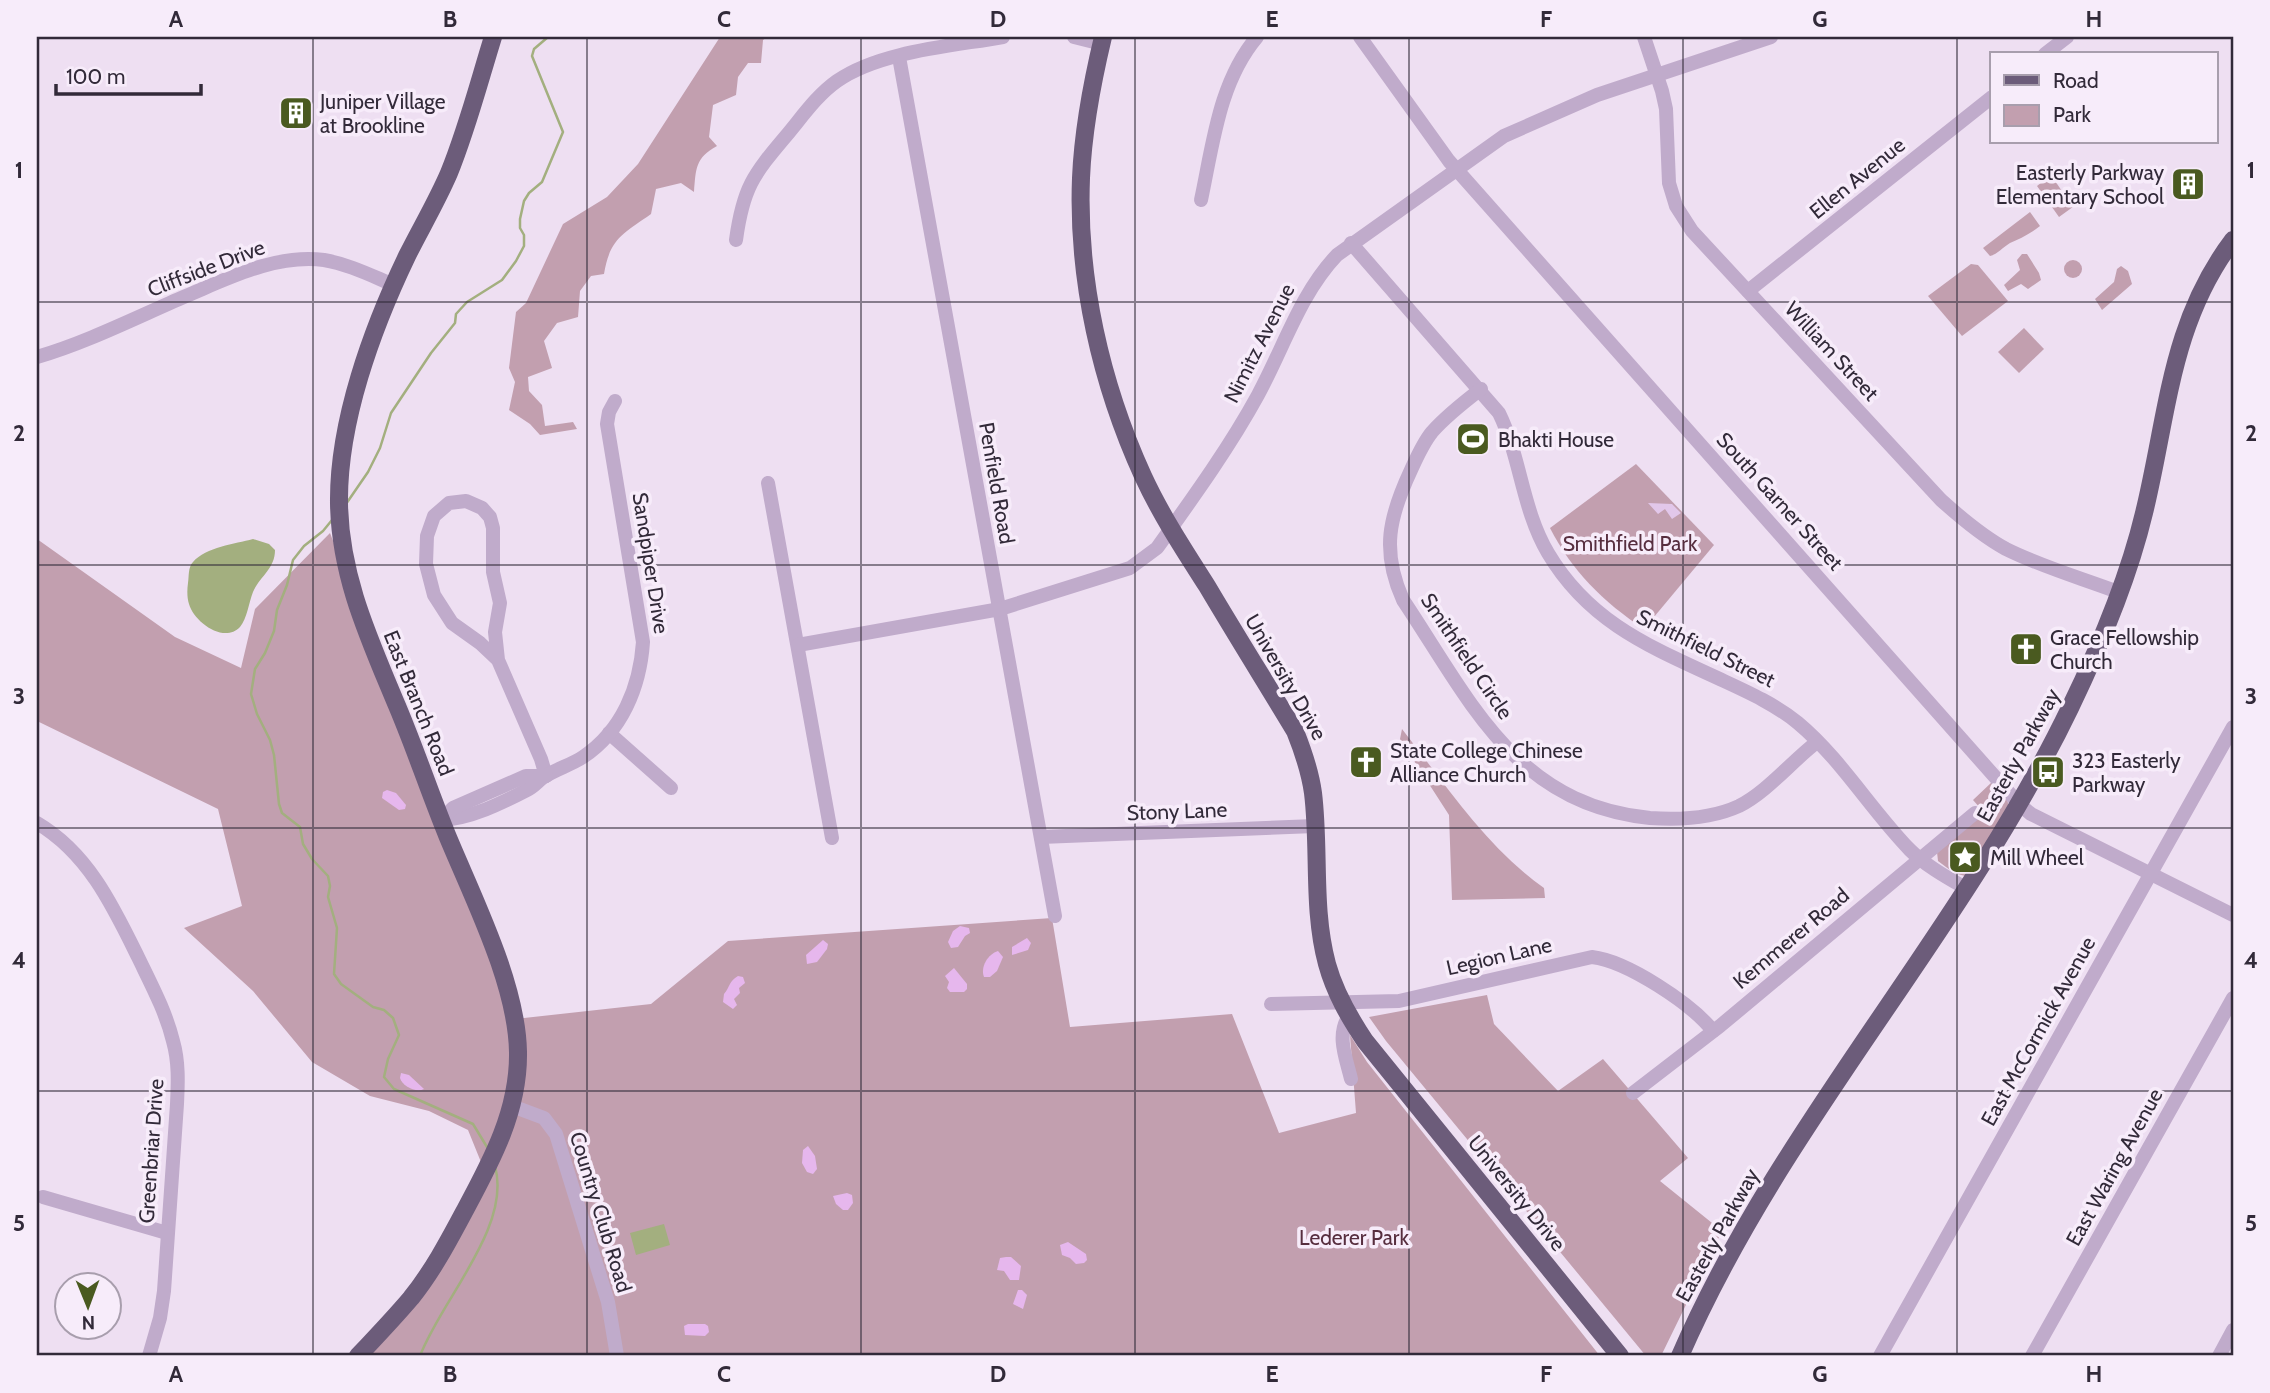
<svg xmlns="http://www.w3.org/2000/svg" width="2270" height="1393" viewBox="0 0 2270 1393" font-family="Cabin,sans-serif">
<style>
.green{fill:#c29faf}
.sand{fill:#e6b7ed}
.plaza{fill:#e2c7ea}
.water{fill:#a3af7f}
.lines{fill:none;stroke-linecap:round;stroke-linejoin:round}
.stream{stroke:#a3af7f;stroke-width:2.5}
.minor{stroke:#c0abcb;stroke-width:14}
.major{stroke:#6c5c7a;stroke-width:18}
.grid{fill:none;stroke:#322a39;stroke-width:2;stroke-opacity:0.55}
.labels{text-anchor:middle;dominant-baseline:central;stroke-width:7;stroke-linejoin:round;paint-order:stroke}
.poi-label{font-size:21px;fill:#322a39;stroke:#f7ecfa;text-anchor:start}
.street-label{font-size:21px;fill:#322a39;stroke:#f7ecfa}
.park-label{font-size:21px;fill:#572e3f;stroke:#f7ecfa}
.neatline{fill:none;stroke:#322a39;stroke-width:2.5}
.grid-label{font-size:23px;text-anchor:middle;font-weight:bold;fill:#322a39}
</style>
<rect width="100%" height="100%" fill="#eedff2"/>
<g class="green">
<path d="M 720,37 L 767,37 L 763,40 L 761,63 L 748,63 L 738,77 L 736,95 L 713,105 L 709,137 L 717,146 C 695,158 696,169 694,192 L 681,183 L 656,189 L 651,214 C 623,234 610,238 604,274 L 591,276 L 580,291 L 578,317 L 557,323 L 544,341 L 552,368 L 528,377 L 529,391 L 542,405 L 545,426 L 573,422 L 577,429 L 540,435 L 530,424 L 509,410 L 515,382 L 509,368 L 516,312 L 526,303 L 563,224 L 607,197 L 638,164 Z"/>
<polygon points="2051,175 2068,200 2073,197 2077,204 2059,217 2037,186"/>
<path d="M 2030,212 L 2040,226 C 2030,234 2019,239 2010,243 C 2003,247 1998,254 1990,256 L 1983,248 Z"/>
<polygon points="2022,254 2027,254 2039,273 2041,280 2028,289 2021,284 2008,291 2004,285 2020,270 2017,260"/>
<circle cx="2073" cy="269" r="9"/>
<polygon points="1971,264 1978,265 2008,301 1962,336 1928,296"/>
<polygon points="2121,266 2128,271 2132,284 2102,310 2095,299 2114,282 2117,269"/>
<polygon points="2024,328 2044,349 2019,373 1998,352"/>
<path d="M 1636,464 L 1714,545 L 1644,629 C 1603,602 1572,571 1550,528 Z"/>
<polygon points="330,533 515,1019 651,1004 728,941 1052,918 1070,1027 1232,1014 1279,1133 1356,1113 1350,1035 1367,1062 1600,1356 358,1356 379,1334 485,1172 468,1130 429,1111 370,1096 312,1062 253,991 184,928 242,906 218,809 37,721 37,539 175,637 241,668 255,609"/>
<path d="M 1402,729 C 1446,785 1485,846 1544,888 L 1545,898 L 1452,900 L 1449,815 L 1400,739 Z"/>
<polygon points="1992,782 2007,799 2009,807 1965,876 1954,873 1938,861 1937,852 1981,813 1981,809 1973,800"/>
<polygon points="1487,995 1494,1024 1558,1091 1603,1059 1688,1158 1660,1181 1722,1231 1661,1356 1646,1356 1386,1041 1369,1017"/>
</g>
<g class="sand">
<polygon points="387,790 396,793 406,805 405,809 399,810 382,798 383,792"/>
<polygon points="960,926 969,928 970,933 965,936 958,947 951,948 948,942 953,931"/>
<polygon points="1027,938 1031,943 1028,950 1012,955 1012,947"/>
<polygon points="823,940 828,944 827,949 817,962 807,964 806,955"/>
<path d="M 998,951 L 1003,957 L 997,971 L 990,977 L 984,977 C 980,967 988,954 998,951 Z"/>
<polygon points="954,968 967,984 967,989 964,992 950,992 947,988 949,982 945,976"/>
<path d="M 738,976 L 743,977 L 745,983 L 739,988 L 740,993 L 734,999 L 737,1005 L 733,1009 L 723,1002 L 724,994 C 730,987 729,981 738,976 Z"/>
<path d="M 401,1073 L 409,1075 L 424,1089 C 416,1093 402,1086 400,1078 Z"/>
<polygon points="808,1146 815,1156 817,1169 813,1174 807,1172 802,1163 803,1150"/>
<polygon points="847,1193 852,1195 853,1203 848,1210 843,1210 836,1204 833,1196"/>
<polygon points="1068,1242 1086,1254 1087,1260 1084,1263 1076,1264 1070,1258 1062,1255 1060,1245"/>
<polygon points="1006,1257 1011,1257 1021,1266 1019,1280 1010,1280 1004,1271 997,1270 1000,1258"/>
<polygon points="1018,1290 1022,1290 1027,1295 1023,1309 1013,1304"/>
<polygon points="688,1324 705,1324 708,1326 709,1332 705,1336 685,1335 684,1326"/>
</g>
<polygon class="plaza" points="1648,503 1672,504 1681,513 1672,519 1665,509 1658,514"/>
<g class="water">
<path d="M 253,539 L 269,544 L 275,550 C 275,569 260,576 253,592 C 249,602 247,619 240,627 C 224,644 194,622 189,604 C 187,598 187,590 188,583 C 189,576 188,567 193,562 C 206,547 235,544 253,539 Z"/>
<polygon points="664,1224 670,1245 636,1255 630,1233"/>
</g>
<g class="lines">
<g class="stream">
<polyline points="346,504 368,472 380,448 391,413 431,353 455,323 456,314 467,302 502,280 516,261 524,246 524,235 520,228 520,219 524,201 529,193 542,182 563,132 532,56 534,49 548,37"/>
<polyline points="332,520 323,531 304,546 293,560 287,585 277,610 274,631 265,653 255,669 251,694 257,714 270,740 274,755 279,804 282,813 300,827 303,844 312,859 328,876 330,886 328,897 337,928 334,974 341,984 373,1007 384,1010 393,1018 399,1035 388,1059 384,1077 394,1089 473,1124 487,1147"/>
<path d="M 420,1356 C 441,1300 512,1227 495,1166"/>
</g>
<g class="minor">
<polyline points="1074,37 1102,44"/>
<polyline points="1360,37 1449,161 2019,804 2031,814 2233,915"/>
<path d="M 1644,37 L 1662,91 L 1666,109 L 1669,183 L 1676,206 L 1692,231 L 1941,500 C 1961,518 1982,536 2006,549 C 2042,567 2081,578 2118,592"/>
<polyline points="2045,54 2067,37"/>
<polyline points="899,57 1055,916"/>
<path d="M 1201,200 C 1213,144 1219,82 1257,37"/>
<path d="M 736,240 C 743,188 753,175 786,136 C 802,117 817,95 837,81 C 880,51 953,46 1003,37"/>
<path d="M 1351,243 L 1499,413 C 1521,458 1522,509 1548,553 C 1590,624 1653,648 1724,681 C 1750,693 1776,705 1798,723 C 1841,759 1871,810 1910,850 C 1926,866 1948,878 1967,889"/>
<polyline points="1748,291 1992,97"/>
<path d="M 37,357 C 88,342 137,317 186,296 C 229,278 275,254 324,260 C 348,264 372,276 394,285"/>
<path d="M 1481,389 C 1464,402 1446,416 1432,432 C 1423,443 1417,457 1411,470 C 1389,517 1381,551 1403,600 C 1470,700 1515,805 1650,818 C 1678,820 1713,818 1739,806 C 1767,792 1792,761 1817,742"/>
<polyline points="768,483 832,838"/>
<path d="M 798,645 L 1000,609 L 1130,568 L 1157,548 C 1192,499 1229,448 1258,395 C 1284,347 1300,294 1337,255 L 1504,136 L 1597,95 L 1771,37"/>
<polyline points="498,660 480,643 452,623 434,595 426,564 427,536 434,516 449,503 466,501 482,508 490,517 493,528 493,572 500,603 495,632 498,660 541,759 546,776"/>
<polyline points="609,733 671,788"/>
<path d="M 441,820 C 470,819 502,803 527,790 C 534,787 538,781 544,777 C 556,769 571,765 583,757 C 622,731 640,687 643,642 L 607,424 L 609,412 L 615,401"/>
<polyline points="441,820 453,808 526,776 546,776"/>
<path d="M 37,823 C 88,853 113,906 138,957 C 151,984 166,1012 173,1041 C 179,1062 178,1083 177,1104 L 164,1291 L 160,1318 L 149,1356"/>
<polyline points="1041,837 1315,826"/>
<path d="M 1271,1004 L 1399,1001 L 1592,957 C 1627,961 1692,1004 1713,1031"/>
<path d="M 1349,1016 C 1336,1035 1346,1058 1351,1079"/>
<polyline points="1633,1093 1720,1026 1975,813"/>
<polyline points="512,1106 544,1118 556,1134 608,1302 617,1356"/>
<polyline points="43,1197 167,1233"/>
<polyline points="1880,1356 2233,727"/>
<polyline points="2032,1356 2233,998"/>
<polyline points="2219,1356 2233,1330"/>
</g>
<g class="major">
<path d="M 1103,37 C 1092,83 1083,130 1081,178 C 1077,279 1101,384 1143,476 C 1161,515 1184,550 1207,586 C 1236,635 1266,683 1295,731 C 1303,751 1310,771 1313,793 C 1320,850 1312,908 1327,964 C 1335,993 1349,1017 1365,1041 L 1620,1356"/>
<path d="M 358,1356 C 376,1337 394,1318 411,1298 C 432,1272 448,1242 464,1212 C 491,1162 519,1111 518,1052 C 517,984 473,898 447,835 C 429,791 414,745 395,701 C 368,636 340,575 339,503 C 338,422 372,329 407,256 C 421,228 437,201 449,173 C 467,129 479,82 493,37"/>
<path d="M 1680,1356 C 1781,1123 1960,936 2070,708 C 2100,646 2128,580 2144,513 C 2168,415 2170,323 2233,240"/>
</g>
</g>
<path class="grid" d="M 313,37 L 313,1356M 587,37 L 587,1356M 861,37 L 861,1356M 1135,37 L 1135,1356M 1409,37 L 1409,1356M 1683,37 L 1683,1356M 1957,37 L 1957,1356M 37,302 L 2233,302M 37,565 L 2233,565M 37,828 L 2233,828M 37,1091 L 2233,1091"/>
<defs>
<g id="building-square" transform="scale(1.75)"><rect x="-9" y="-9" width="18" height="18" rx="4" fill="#4a5a20" stroke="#f7ecfa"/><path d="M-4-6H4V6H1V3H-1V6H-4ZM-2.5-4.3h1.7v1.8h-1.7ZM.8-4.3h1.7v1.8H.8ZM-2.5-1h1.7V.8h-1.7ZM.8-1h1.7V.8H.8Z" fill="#fff"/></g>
<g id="stadium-square" transform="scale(1.75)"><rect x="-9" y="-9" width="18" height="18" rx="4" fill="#4a5a20" stroke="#f7ecfa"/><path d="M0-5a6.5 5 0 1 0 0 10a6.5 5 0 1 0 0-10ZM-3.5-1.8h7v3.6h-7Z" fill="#fff"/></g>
<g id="church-square" transform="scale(1.75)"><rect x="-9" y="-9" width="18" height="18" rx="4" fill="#4a5a20" stroke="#f7ecfa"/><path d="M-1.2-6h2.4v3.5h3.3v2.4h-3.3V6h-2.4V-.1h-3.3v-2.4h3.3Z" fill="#fff"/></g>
<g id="bus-square" transform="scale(1.75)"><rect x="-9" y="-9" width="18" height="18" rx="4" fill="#4a5a20" stroke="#f7ecfa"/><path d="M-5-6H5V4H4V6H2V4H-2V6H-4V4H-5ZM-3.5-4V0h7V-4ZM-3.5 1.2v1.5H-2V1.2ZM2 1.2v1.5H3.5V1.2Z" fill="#fff"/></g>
<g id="sight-square" transform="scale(1.75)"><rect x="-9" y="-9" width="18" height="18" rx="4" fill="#4a5a20" stroke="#f7ecfa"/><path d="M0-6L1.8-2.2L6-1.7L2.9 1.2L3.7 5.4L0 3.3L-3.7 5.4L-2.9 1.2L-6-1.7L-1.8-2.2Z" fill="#fff"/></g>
</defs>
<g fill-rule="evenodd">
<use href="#building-square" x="296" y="113"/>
<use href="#building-square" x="2188" y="184"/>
<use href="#stadium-square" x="1473" y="439"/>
<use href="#church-square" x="2026" y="649"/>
<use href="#church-square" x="1366" y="762"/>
<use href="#bus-square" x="2048" y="772"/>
<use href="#sight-square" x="1965" y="857"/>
</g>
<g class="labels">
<g class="poi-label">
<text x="320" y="101">Juniper Village<tspan x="320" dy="24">at Brookline</tspan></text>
<text x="2164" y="172" text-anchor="end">Easterly Parkway<tspan x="2164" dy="24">Elementary School</tspan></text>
<text x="1498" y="439">Bhakti House</text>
<text x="2050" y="637">Grace Fellowship<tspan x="2050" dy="24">Church</tspan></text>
<text x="1390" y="750">State College Chinese<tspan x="1390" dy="24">Alliance Church</tspan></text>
<text x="2072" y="760">323 Easterly<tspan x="2072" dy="24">Parkway</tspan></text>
<text x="1990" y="857">Mill Wheel</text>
</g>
<g class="street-label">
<text transform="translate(1857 178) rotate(-39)">Ellen Avenue</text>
<text transform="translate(206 268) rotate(-21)">Cliffside Drive</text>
<text transform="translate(1259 343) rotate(-63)">Nimitz Avenue</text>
<text transform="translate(1832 351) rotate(47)">William Street</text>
<text transform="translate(997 483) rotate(80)">Penfield Road</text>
<text transform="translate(1780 501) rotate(48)">South Garner Street</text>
<text transform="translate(651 563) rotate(81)">Sandpiper Drive</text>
<text transform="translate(1706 648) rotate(26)">Smithfield Street</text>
<text transform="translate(1467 656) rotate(56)">Smithfield Circle</text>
<text transform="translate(1286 677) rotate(60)">University Drive</text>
<text transform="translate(419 703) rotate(68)">East Branch Road</text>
<text transform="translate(2018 755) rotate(-61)">Easterly Parkway</text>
<text transform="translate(1177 811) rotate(-2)">Stony Lane</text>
<text transform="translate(1791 938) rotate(-40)">Kemmerer Road</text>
<text transform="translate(1499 956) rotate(-13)">Legion Lane</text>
<text transform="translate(2038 1031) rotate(-61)">East McCormick Avenue</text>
<text transform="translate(151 1151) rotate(-86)">Greenbriar Drive</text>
<text transform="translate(2114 1167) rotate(-61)">East Waring Avenue</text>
<text transform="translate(1517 1193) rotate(51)">University Drive</text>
<text transform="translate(601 1212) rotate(73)">Country Club Road</text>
<text transform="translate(1717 1235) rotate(-61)">Easterly Parkway</text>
</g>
<g class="park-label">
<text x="1630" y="543">Smithfield Park</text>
<text x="1354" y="1237">Lederer Park</text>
</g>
</g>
<rect width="2270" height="1393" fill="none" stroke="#f7ecfa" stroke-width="77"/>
<rect x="1990" y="52" width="228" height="91" fill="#f7ecfa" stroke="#a89ead" stroke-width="2"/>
<rect x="2004" y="75" width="35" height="10" fill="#6c5c7a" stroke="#a89ead" stroke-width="2"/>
<text x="2053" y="88" font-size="21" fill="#322a39">Road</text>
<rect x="2004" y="105" width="35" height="21" fill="#c29faf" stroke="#a89ead" stroke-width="2"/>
<text x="2053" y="122" font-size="21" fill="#322a39">Park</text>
<g transform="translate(88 1306) rotate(179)"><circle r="33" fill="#f7ecfa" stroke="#a89ead" stroke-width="2"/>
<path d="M0-5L12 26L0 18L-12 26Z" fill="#4a5a20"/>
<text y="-10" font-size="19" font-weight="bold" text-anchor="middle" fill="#322a39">N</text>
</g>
<path d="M56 84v10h145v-10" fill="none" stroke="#322a39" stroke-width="3.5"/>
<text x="66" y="84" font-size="21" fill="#322a39" stroke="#f7ecfa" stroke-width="5" paint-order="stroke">100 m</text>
<rect x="38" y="38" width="2194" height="1316" class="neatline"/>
<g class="grid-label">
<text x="176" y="27">A</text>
<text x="450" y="27">B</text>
<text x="724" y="27">C</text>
<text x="998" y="27">D</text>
<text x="1272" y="27">E</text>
<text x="1546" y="27">F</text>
<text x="1820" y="27">G</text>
<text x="2094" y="27">H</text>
<text x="19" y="178">1</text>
<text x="2251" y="178">1</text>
<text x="19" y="441">2</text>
<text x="2251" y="441">2</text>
<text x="19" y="704">3</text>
<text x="2251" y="704">3</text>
<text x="19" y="968">4</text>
<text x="2251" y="968">4</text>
<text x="19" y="1231">5</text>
<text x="2251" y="1231">5</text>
<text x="176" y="1382">A</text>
<text x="450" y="1382">B</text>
<text x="724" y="1382">C</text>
<text x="998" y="1382">D</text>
<text x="1272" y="1382">E</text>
<text x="1546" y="1382">F</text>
<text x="1820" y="1382">G</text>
<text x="2094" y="1382">H</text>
</g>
</svg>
